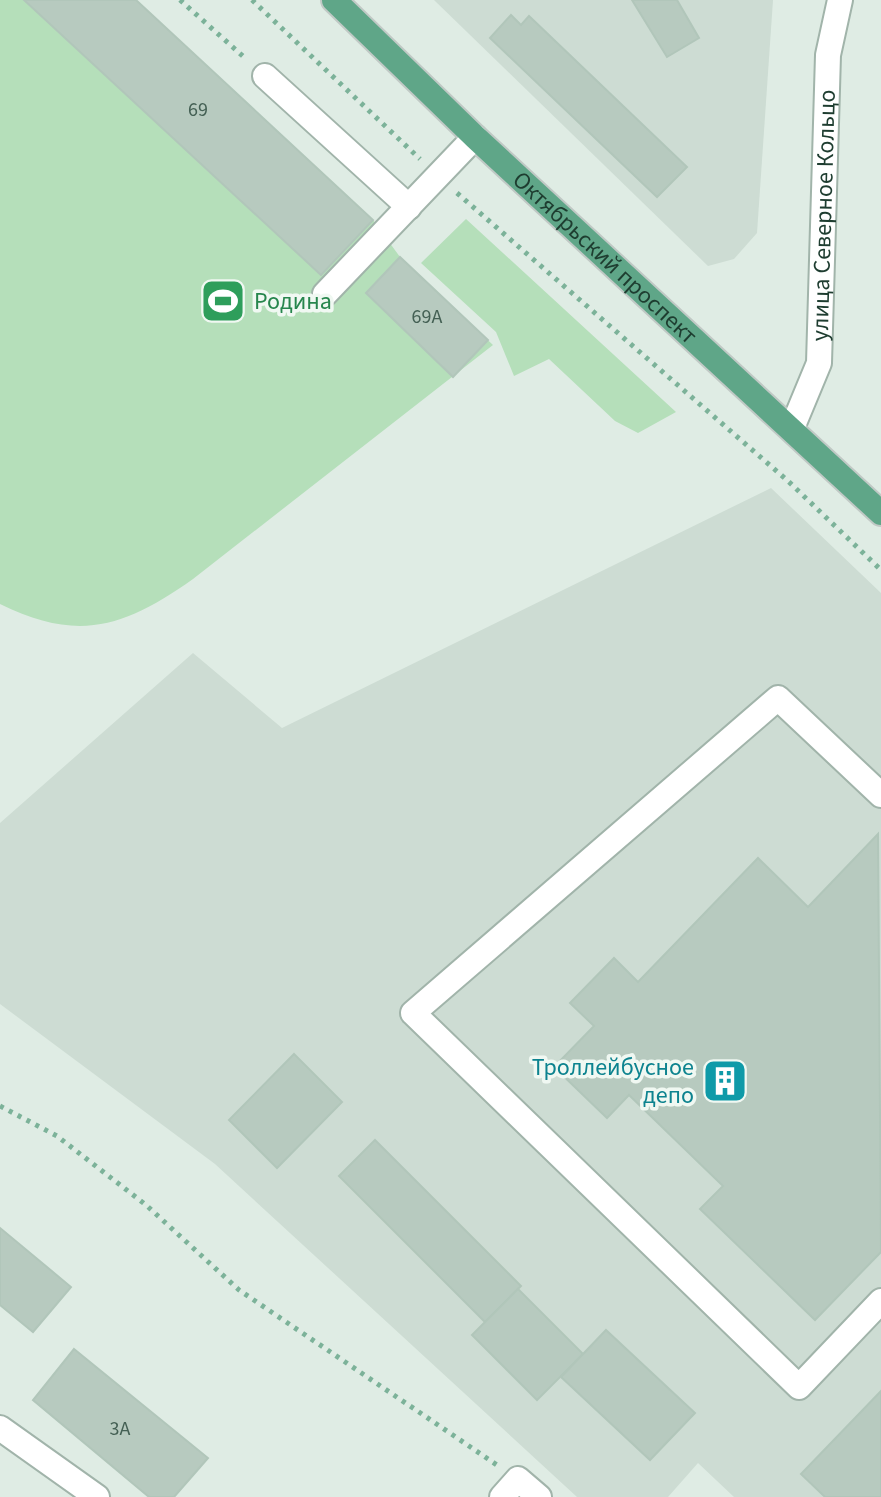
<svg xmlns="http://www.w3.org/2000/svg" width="881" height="1497" viewBox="0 0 881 1497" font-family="'Source Sans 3',sans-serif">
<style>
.built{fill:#cddcd3}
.green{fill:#b5dfba}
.building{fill:#b7cabf;stroke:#b1c6ba;stroke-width:2}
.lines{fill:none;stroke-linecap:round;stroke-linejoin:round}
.minor-casing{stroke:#a1b4aa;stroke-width:28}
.major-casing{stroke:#c0c9c5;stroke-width:28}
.path{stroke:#7cb299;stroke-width:5;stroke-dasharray:4 6;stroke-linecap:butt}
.minor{stroke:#fff;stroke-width:24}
.major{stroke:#5fa688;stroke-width:24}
.labels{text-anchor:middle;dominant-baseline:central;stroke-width:7;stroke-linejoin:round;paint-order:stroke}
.number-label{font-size:20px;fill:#446054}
.street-label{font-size:24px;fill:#1e3d30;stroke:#f0f8f2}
.leisure-label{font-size:24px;fill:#27864d;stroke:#f0f8f2;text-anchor:start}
.culture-label{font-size:24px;fill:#0d838f;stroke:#f0f8f2;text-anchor:end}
</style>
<rect width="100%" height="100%" fill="#dfece4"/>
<g class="built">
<polygon points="434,0 773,0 757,233 734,259 708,266"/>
<polygon points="771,488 881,593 881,1497 734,1497 698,1463 668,1497 577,1497 215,1164 0,1004 0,823 193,653 282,728"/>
</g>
<g class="green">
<path d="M 0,0 L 136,0 L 373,220 L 400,257 L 493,345 L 193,579 C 125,627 79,643 0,604 Z"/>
<polygon points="466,219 676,412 638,433 615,421 549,359 514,376 496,332 421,263"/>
</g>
<g class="building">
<polygon points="24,0 136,0 373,220 321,275"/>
<polygon points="632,0 677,0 699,38 667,57"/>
<polygon points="511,15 521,25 529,16 687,167 657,197 490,38"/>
<polygon points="400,257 488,340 453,377 366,293"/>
<polygon points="878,834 881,1252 815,1320 700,1209 723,1186 629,1095 607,1118 554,1067 594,1026 570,1003 614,958 638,982 758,858 808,907"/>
<polygon points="294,1054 342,1102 277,1168 229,1120"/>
<polygon points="375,1140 521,1286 485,1322 339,1176"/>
<polygon points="0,1228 71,1287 33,1332 0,1305"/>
<polygon points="518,1289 583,1354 537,1400 472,1335"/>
<polygon points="606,1330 695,1413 650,1460 561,1377"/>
<polygon points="74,1349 208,1458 174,1497 149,1497 33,1400"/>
<polygon points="881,1391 881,1497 825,1497 801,1474"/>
</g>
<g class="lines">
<g class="minor-casing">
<g id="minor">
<polyline points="265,76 409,207"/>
<polyline points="325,294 475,137"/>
<path id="s1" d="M 792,428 L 819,363 L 828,55 L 840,0"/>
<polyline points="881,795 778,698 413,1013 799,1387 881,1301"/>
<polyline points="0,1428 97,1497"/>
<polyline points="502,1497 518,1479 539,1497"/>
</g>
</g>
<g class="major-casing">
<g id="major">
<path id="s2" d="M 334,0 L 475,137 L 881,513"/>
</g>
</g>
<g class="path">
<polyline points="180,0 245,58"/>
<polyline points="252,0 420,159"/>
<polyline points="457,193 788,481 881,570"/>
<polyline points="0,1106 57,1136 146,1205 239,1290 497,1465"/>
</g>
<use href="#minor" class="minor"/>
<use href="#major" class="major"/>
</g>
<defs>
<g id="stadium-square" transform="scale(2.3)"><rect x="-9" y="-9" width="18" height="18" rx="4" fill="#2e9e5b" stroke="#f0f8f2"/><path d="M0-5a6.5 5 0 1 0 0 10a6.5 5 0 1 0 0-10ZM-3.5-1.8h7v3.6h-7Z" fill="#fff"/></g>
<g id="building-square" transform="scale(2.3)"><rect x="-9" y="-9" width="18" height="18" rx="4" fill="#0f9aa8" stroke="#f0f8f2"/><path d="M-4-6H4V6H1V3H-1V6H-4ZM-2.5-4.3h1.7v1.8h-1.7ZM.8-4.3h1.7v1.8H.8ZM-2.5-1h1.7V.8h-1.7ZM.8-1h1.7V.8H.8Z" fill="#fff"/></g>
</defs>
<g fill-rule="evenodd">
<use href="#stadium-square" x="223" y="301"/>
<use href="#building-square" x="725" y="1081"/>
</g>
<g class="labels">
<g class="number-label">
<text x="198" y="110">69</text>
<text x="427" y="317">69А</text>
<text x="120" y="1429">3А</text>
</g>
<g class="street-label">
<text stroke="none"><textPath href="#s1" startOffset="218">улица Северное Кольцо</textPath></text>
<text stroke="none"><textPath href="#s2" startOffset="374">Октябрьский проспект</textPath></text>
</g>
<g class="leisure-label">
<text x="254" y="301">Родина</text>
</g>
<g class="culture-label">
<text x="694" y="1067">Троллейбусное<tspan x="694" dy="28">депо</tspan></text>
</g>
</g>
</svg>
